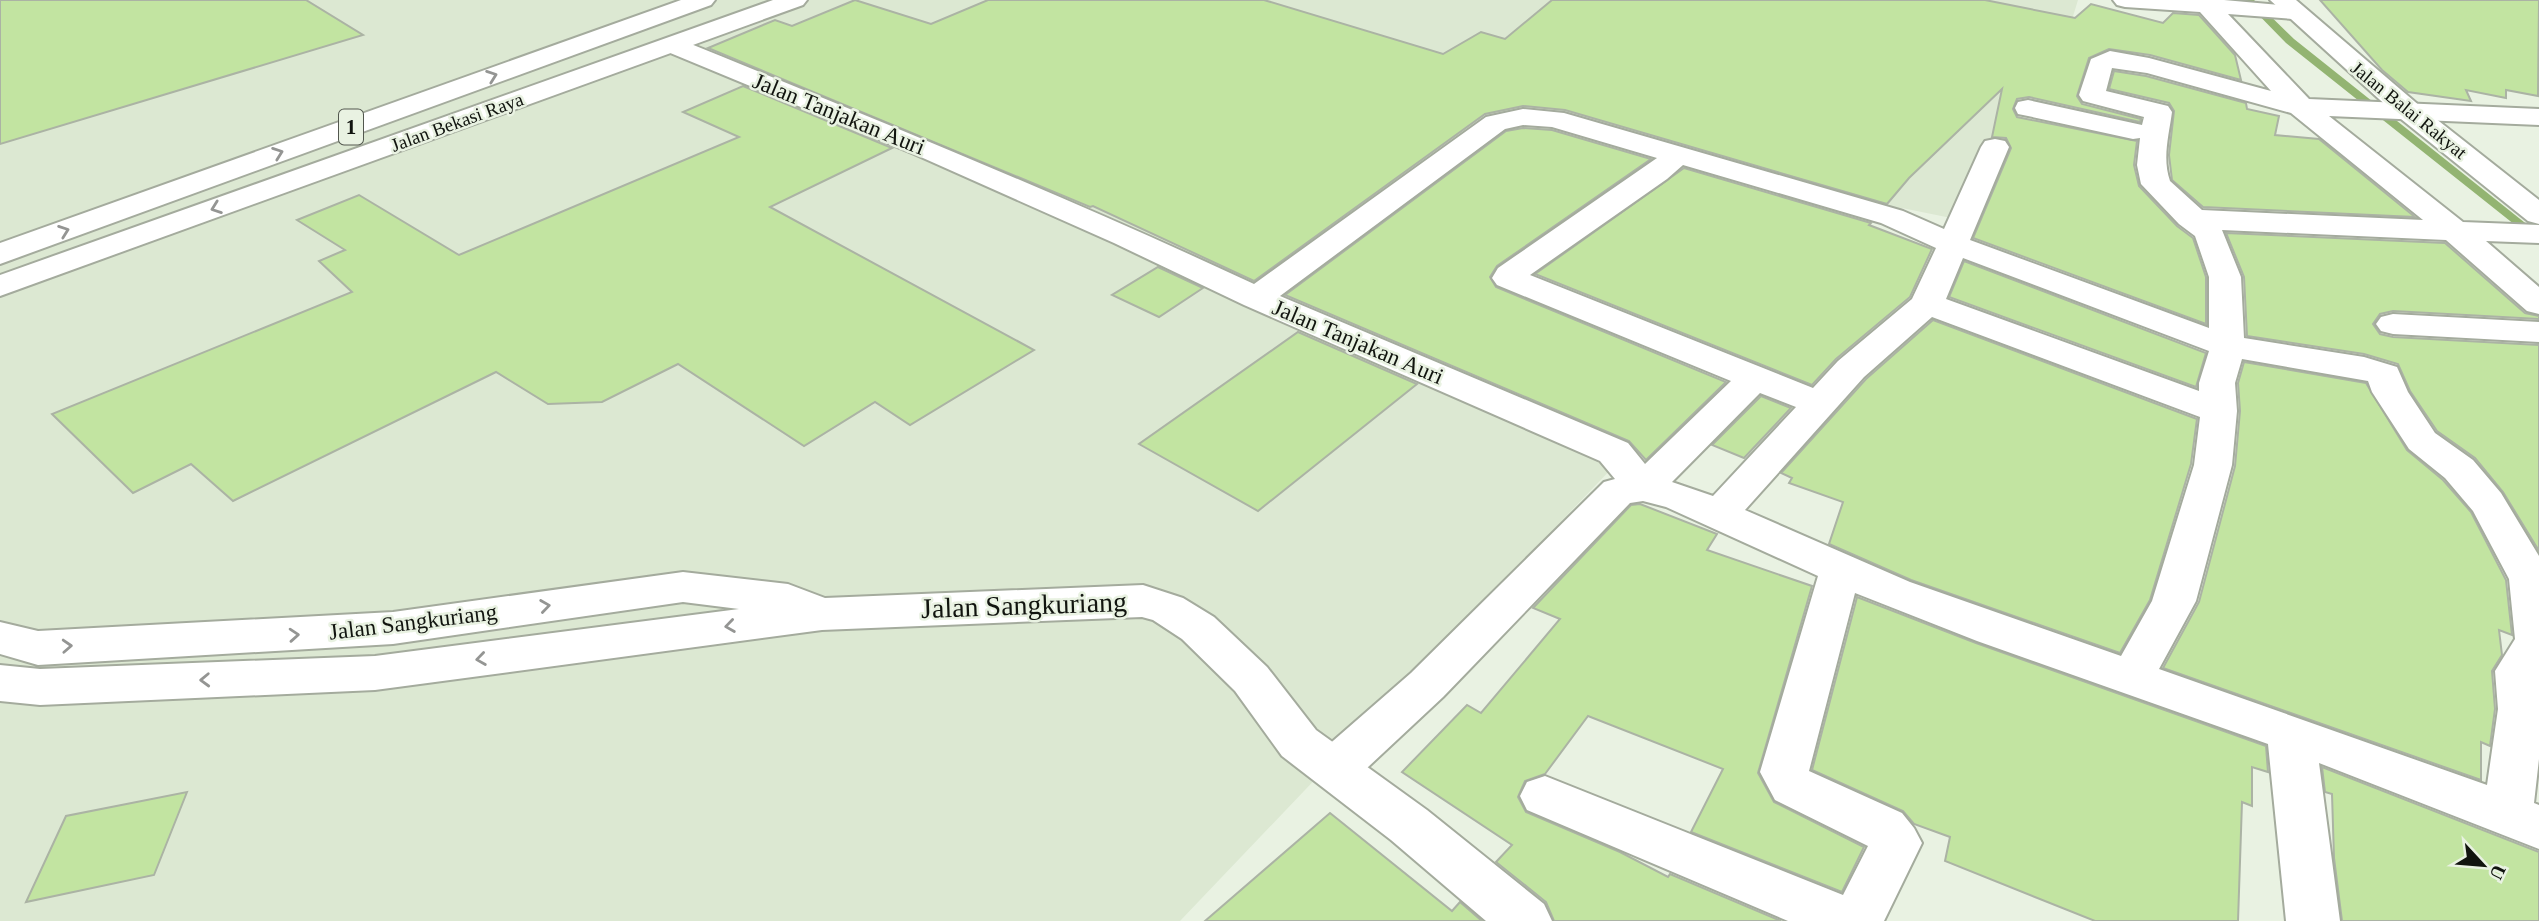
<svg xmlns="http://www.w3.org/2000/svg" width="2539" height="921" viewBox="0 0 2539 921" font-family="'Times New Roman',serif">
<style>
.built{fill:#dce8d2}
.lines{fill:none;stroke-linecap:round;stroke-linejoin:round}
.stream{fill:#93b472;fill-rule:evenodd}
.building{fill:#c2e4a1;stroke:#abb3a4;stroke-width:2}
.street-casing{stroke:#a4ab9d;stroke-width:4}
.secondary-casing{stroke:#a4ab9d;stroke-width:4}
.highway-casing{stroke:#a4ab9d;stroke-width:4}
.street{fill:#fff;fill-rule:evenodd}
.secondary{fill:#fff;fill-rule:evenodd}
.highway{fill:#fff;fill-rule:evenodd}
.oneway{stroke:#949593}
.labels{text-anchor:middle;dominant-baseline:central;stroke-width:5;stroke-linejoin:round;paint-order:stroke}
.far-street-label{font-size:19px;fill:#11140f;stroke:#e9f2e2}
.shield{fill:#e9f2e2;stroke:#52574e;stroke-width:2}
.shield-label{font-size:21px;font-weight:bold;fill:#11140f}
.street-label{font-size:23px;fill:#11140f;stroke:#e9f2e2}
.near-street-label{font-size:28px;fill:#11140f;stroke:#e9f2e2}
</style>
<rect width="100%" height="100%" fill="#e9f2e2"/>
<polygon class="built" points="0,0 2078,0 2070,26 2017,80 1956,219 1902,208 1896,215 1563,118 1538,134 1503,136 1492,132 1382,209 1250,157 1089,196 1635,444 1180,921 0,921"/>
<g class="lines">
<polygon class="stream" points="2244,0 2254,0 2294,39 2539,234 2539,244 2286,43"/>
</g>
<g class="building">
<polygon points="0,0 306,0 363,35 0,144"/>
<polygon points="855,0 931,24 988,0 1264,0 1443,54 1481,32 1505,39 1552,0 1985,0 2075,18 2091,4 2163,23 2173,13 2199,15 2235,55 2241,80 2150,55 2109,49 2089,58 2077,96 2082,104 2141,119 2140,122 2029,97 2017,99 2013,109 2017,117 2137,141 2134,165 2139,186 2177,226 2193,238 2206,277 2206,324 1973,238 2011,148 2006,138 1992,137 2002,89 1909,178 1887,204 1565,110 1523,106 1485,114 1254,281 1093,206 1090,207 708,48 775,20 792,26"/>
<polygon points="2320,0 2539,0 2538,96 2506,90 2506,98 2466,90 2471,101 2408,92 2382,70"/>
<polygon points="2114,71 2146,76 2246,103 2247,109 2279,116 2275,135 2319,139 2415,217 2203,207 2172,180 2169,155 2174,111 2169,103 2109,89"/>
<polygon points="743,86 892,148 770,207 1034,350 910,425 875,402 804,446 678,364 602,402 548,404 496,372 233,501 191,464 133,493 52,414 352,292 319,261 345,250 297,220 359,195 459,255 739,137 683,112"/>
<polygon points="1523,128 1552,130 1651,159 1497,266 1490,277 1496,287 1726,382 1646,460 1629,441 1285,295 1506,131"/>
<polygon points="1684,168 1871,223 1869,225 1932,249 1910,297 1836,359 1812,385 1535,274"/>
<polygon points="2226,233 2445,243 2525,313 2539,316 2539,319 2393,311 2380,314 2373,324 2380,334 2393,337 2539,345 2539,551 2503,492 2475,458 2437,431 2410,391 2398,364 2364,354 2247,336 2244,277"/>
<polygon points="1964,261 2206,353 2196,387 1949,297"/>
<polygon points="1158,267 1203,288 1159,317 1112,295"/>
<polygon points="1933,320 2197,419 2191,464 2150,600 2120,653 1911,580 1829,544 1843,502 1789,483 1792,478 1781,473 1866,379"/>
<polygon points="1298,332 1417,384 1258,511 1139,444"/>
<polygon points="2244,362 2366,383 2407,450 2443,480 2471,512 2506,580 2512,635 2499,630 2502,655 2492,671 2495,709 2490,746 2481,742 2481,780 2163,668 2199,602 2235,466 2240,411 2238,383"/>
<polygon points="1761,396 1791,408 1744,458 1712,445"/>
<polygon points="1640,504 1717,534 1707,550 1812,586 1758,773 1774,802 1864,847 1842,892 1691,832 1723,769 1588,716 1545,774 1525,781 1518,797 1526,812 1620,852 1668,877 1670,874 1781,921 1554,921 1546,902 1496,862 1512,845 1402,772 1467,705 1481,713 1560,619 1533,608 1631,505"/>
<polygon points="1857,597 1976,643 2266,746 2268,772 2252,767 2252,806 2242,802 2238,921 2095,921 1945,861 1950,837 1914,824 1903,811 1812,770"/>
<polygon points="2322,767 2539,852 2539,921 2342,921 2334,858 2332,794 2325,792"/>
<polygon points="187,792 154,875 26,902 66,816"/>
<polygon points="1330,813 1452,911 1460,902 1482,921 1205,921"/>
</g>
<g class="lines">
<g class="street-casing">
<g id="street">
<path d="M 2113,0 L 2224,0 L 2301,7 L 2305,12 L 2301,17 L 2293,19 L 2228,14 L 2309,99 L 2539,109 L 2539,125 L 2329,116 L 2463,222 L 2539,225 L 2539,243 L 2486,241 L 2539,287 L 2539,314 L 2527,311 L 2446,240 L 2222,230 L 2241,277 L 2244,338 L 2364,357 L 2397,367 L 2408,392 L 2435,433 L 2473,460 L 2501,493 L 2539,556 L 2539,759 L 2534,803 L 2539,805 L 2539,849 L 2319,763 L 2340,921 L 2286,921 L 2268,744 L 1977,641 L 1855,593 L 1809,771 L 1902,813 L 1914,828 L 1922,843 L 1884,921 L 1788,921 L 1527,810 L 1520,796 L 1527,782 L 1545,776 L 1843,895 L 1868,846 L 1775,800 L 1760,772 L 1818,576 L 1666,507 L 1643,501 L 1630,503 L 1443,697 L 1352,782 L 1335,788 L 1318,782 L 1311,768 L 1318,754 L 1411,673 L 1604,482 L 1615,479 L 1600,461 L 1244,305 L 1114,243 L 914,154 L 663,50 L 660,45 L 663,40 L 672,38 L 681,40 C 873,118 1065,196 1254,284 L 1486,117 L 1523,109 L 1564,113 L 1903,211 L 1944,229 L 1981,147 L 1985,141 L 1995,139 L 2005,141 L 2009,147 L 1970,240 L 2209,328 L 2209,277 L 2195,236 L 2179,224 L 2141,184 L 2137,165 L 2140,138 L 2133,139 L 2028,116 L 2018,114 L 2015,108 L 2018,102 L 2028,100 L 2142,125 L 2144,117 L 2083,101 L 2079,95 L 2091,59 L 2110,51 L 2149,58 L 2271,91 L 2200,12 L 2125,7 L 2117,5 ZM 2112,68 L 2147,73 L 2291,113 L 2423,220 L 2202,210 L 2170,181 C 2162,158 2169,135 2172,112 L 2168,106 L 2106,91 ZM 1523,125 L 1552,127 L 1657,158 L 1498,268 L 1492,278 L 1497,285 L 1731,381 L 1645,464 L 1628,443 L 1280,296 L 1505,129 ZM 1683,165 L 1881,223 L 1936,248 L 1912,299 L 1838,361 L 1813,388 L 1530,275 L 1667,179 ZM 1963,258 L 2209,351 L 2199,383 L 2199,391 L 1946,299 ZM 1932,317 L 2200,417 L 2194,465 L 2152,601 L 2121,656 L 1910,582 L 1745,510 L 1864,377 ZM 2242,359 L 2368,381 L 2372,392 L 2409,449 L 2445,478 L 2473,511 L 2509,579 L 2515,639 L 2495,671 L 2498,709 L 2487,785 L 2159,669 L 2196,601 L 2232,465 L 2237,411 L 2235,383 ZM 1760,393 L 1796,407 L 1713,496 L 1672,482 Z"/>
<polygon points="2393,314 2539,322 2539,342 2393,334 2381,331 2376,324 2381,317"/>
</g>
</g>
<g class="secondary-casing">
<g id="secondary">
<polygon points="2270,0 2296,0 2421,107 2539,200 2539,224 2528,221 2401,119"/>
<polygon points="683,572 788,584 825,598 1143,585 1183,598 1214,617 1267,667 1316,730 1427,810 1544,904 1552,921 1486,921 1391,840 1282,756 1235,691 1182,639 1153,620 1142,617 822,630 375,690 40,705 0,701 0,665 40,669 375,656 739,609 683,602 393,644 38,665 0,654 0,622 38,631 393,612"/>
</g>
</g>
<g class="highway-casing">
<g id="highway">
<polygon points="681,0 715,0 711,5 0,264 0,243"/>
<polygon points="773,0 807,0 803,5 0,296 0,275"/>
</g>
</g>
<use href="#street" class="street"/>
<use href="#secondary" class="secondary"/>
<use href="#highway" class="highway"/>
</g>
<defs><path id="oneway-chevron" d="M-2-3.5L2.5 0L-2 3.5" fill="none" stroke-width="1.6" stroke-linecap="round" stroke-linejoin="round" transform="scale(1.75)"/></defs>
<g class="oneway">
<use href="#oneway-chevron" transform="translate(492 76) rotate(-20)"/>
<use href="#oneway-chevron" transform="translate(278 153) rotate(-20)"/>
<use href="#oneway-chevron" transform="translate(216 208) rotate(160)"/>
<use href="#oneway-chevron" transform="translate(64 231) rotate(-20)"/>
<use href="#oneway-chevron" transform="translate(545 606) rotate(-8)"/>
<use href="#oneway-chevron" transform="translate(730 626) rotate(172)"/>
<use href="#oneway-chevron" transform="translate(294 635) rotate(-4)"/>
<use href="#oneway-chevron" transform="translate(67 646) rotate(-3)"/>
<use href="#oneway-chevron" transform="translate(481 659) rotate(172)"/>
<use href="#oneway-chevron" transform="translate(205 680) rotate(178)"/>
</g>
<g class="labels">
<g class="far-street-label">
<text transform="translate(2409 110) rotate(39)">Jalan Balai Rakyat</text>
<text transform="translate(457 122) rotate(-20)">Jalan Bekasi Raya</text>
</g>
<rect class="shield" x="339" y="109.5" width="24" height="35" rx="5"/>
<g class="shield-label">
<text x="351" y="127">1</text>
</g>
<g class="street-label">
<text transform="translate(839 114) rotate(22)">Jalan Tanjakan Auri</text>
<text transform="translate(1358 342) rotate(23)">Jalan Tanjakan Auri</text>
<text transform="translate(413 622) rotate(-7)">Jalan Sangkuriang</text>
</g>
<g class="near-street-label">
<text transform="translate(1024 605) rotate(-2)">Jalan Sangkuriang</text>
</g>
</g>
<g transform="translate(2483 865) rotate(116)" stroke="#e9f2e2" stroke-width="5" paint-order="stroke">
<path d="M0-5L12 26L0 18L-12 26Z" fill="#11140f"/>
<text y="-10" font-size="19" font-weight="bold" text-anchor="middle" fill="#11140f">U</text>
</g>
</svg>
